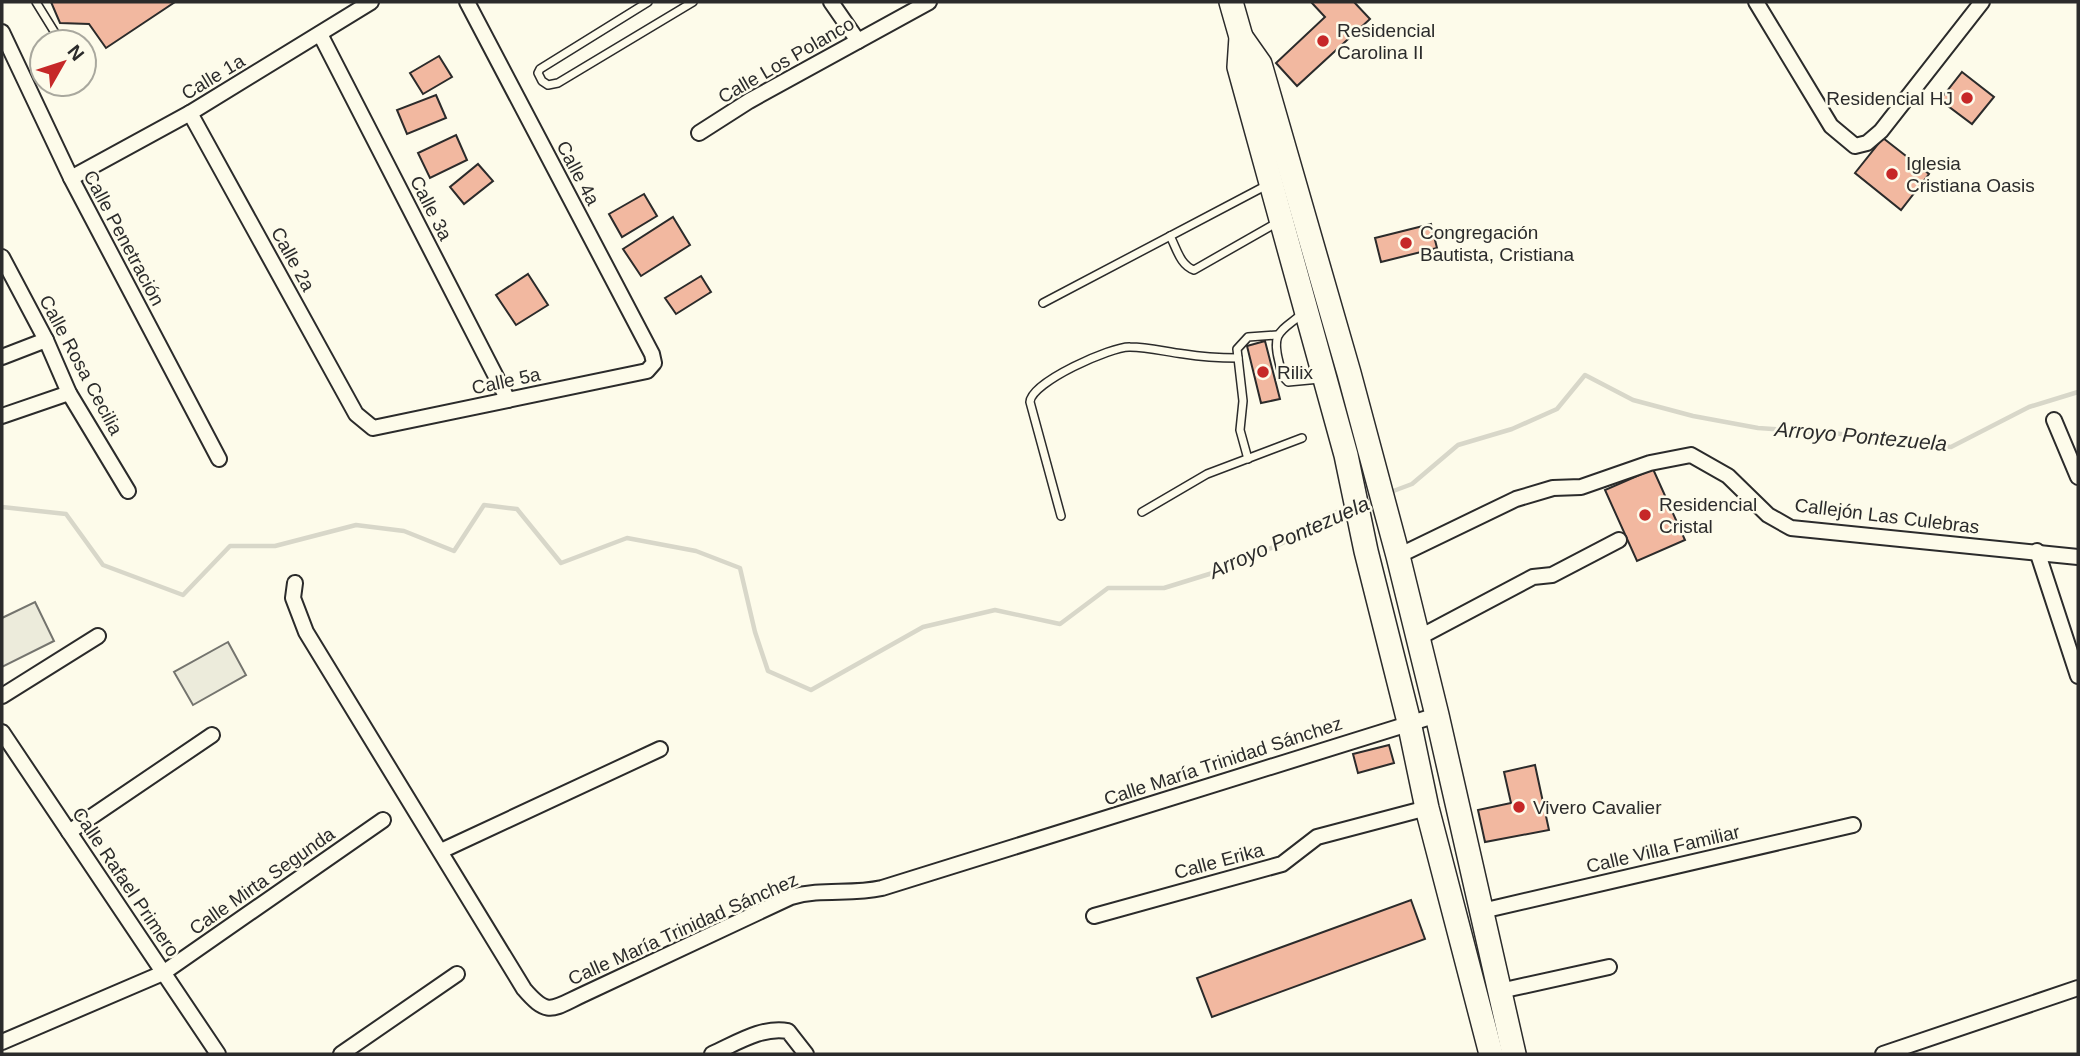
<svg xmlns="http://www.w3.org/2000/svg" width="2080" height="1056" viewBox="0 0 2080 1056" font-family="Arial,sans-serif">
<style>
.green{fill:#ecebdb;stroke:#74746e;stroke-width:2}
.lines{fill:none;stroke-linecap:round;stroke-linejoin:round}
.stream{stroke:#d8d7c9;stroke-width:4.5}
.building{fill:#f2b8a0;stroke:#2b2b2b;stroke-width:2}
.lane-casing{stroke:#2b2b2b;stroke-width:10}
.street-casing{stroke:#2b2b2b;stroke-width:18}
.primary-casing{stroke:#2b2b2b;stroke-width:26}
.lane{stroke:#fdfbea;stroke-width:7}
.street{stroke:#fdfbea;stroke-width:14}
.primary{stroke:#fdfbea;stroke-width:23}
.poi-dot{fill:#c62828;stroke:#fdfbea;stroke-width:2.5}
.labels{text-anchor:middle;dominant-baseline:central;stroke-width:5;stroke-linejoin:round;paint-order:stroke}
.poi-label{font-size:19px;fill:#2b2b2b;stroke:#fdfbea;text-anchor:start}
.street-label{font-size:19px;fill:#2b2b2b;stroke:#fdfbea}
.water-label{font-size:21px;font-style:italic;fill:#2b2b2b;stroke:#fdfbea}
</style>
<rect width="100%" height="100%" fill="#fdfbea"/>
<g class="green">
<polygon points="35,602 54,641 2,667 2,618"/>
<polygon points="228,642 246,675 193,705 174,672"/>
</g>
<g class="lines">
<g class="stream">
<polyline points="1388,493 1412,484 1458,445 1512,429 1557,409 1585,375 1633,400 1693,416 1758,428 1834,433 1898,443 1951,447 2029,407 2078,392"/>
<polyline points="2,507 66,514 103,565 183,595 230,546 275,546 356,525 404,531 454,551 484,505 517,509 561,563 627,538 696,551 740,568 755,632 768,671 811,690 923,627 995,610 1060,624 1108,588 1164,588 1219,571 1287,541 1331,514 1350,507"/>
</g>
</g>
<g class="building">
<polygon points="51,2 175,2 106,48 89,24 60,23"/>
<polygon points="1311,2 1354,2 1370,19 1297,86 1276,63 1325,17"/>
<polygon points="439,56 452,77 423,94 410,73"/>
<polygon points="1962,72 1994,97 1972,124 1940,100"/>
<polygon points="436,95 446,118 407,134 397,110"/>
<polygon points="456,135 467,160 430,178 418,153"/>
<polygon points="1883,138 1929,174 1901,210 1855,173"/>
<polygon points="478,164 493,181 464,204 450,187"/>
<polygon points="644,194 657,216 622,237 609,214"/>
<polygon points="673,217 690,245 641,276 623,249"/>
<polygon points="1431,224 1437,248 1381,262 1375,238"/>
<polygon points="528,274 548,305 516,325 496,295"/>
<polygon points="701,276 711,292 676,314 665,298"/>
<polygon points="1265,341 1280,399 1261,403 1247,346"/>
<polygon points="1653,469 1685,540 1637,561 1605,490"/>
<polygon points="1389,745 1394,763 1358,773 1353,754"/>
<polygon points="1535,765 1549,830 1485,842 1478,810 1511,803 1504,772"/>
<polygon points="1411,900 1425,939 1212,1017 1197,978"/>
</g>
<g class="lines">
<g class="lane-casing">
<g id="lane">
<polyline points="36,2 57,36"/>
<polyline points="648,2 540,69 538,73 542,81 548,85 558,83 693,2"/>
<path d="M 1170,236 C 1177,249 1180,265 1194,270 L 1278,222"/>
<polyline points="1043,303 1269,184"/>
<path d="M 1303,313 C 1281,332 1271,331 1279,362 C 1281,370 1282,377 1288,382 L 1320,379"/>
<polyline points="1248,459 1240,430 1243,401 1237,349 1248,337 1277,335"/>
<polyline points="1142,512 1207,474 1302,438"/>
<path d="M 1061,516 L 1030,402 C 1031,382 1112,346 1130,347 C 1149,347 1166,352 1184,354 C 1202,357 1220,358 1238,358"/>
</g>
</g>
<g class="street-casing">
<g id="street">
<polyline points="831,2 858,41"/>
<polyline points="1756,2 1831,126 1855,146 1867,143 1881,131 1982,2"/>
<polyline points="2,32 71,178 219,459"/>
<polyline points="320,34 508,400"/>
<polyline points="190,113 356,414 373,428 647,371 654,363 652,354 467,2"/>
<polyline points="699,133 749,101 929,2"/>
<polyline points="71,178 190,113 371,2"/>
<polyline points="2,257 46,340 69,393 128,491"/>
<polyline points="2,357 46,340"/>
<polyline points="2,416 69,393"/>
<polyline points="2054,420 2078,477"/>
<polyline points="2037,551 2078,676"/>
<polyline points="1398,556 1516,499 1553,488 1581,487 1650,463 1691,455 1728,476 1768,515 1791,528 2078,557"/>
<path d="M 295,583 L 293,598 L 306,632 L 524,989 C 548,1017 552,1009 582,995 L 791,897 C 822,888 850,895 882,888 L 1437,715"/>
<polyline points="1418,638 1533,577 1552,575 1619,540"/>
<polyline points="2,696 98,636"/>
<polyline points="2,732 218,1054"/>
<polyline points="69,832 212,735"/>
<polyline points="441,851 660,749"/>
<polyline points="1482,911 1853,825"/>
<polyline points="1094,916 1282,864 1317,837 1427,808"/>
<polyline points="1500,991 1609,967"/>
<polyline points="2,1042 163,973 383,820"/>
<polyline points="341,1054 457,974"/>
<path d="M 712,1054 C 735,1044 762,1026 788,1031 L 806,1054"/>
<polyline points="1883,1054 2078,988"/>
</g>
</g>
<g class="primary-casing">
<g id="primary">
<polyline points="1231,2 1241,37 1239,67 1346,455 1366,551 1409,722 1427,808 1491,1054"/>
<polyline points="1241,37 1260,64 1349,373 1398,556 1437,715 1514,1054"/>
</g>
</g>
<use href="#lane" class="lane"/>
<use href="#street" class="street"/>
<use href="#primary" class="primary"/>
</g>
<g class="poi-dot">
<circle cx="1323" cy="41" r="7"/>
<circle cx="1967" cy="98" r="7"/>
<circle cx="1892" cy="174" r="7"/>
<circle cx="1406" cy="243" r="7"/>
<circle cx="1263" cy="372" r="7"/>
<circle cx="1645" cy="515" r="7"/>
<circle cx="1519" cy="807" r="7"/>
</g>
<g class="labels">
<g class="poi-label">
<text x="1337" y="30">Residencial<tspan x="1337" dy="22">Carolina II</tspan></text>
<text x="1953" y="98" text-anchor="end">Residencial HJ</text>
<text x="1906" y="163">Iglesia<tspan x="1906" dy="22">Cristiana Oasis</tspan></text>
<text x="1420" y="232">Congregación<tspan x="1420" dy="22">Bautista, Cristiana</tspan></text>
<text x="1277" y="372">Rilix</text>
<text x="1659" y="504">Residencial<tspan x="1659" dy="22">Cristal</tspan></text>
<text x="1533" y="807">Vivero Cavalier</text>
</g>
<g class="street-label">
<text transform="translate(786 60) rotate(-30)">Calle Los Polanco</text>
<text transform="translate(213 77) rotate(-31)">Calle 1a</text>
<text transform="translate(578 173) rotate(62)">Calle 4a</text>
<text transform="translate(431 208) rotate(63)">Calle 3a</text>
<text transform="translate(124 238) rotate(62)">Calle Penetración</text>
<text transform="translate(293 259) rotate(61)">Calle 2a</text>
<text transform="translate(81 365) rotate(62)">Calle Rosa Cecilia</text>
<text transform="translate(506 381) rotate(-12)">Calle 5a</text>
<text transform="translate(1887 516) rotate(7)">Callejón Las Culebras</text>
<text transform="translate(1223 761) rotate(-18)">Calle María Trinidad Sánchez</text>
<text transform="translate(1663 849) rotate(-13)">Calle Villa Familiar</text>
<text transform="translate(1219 861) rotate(-15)">Calle Erika</text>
<text transform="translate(262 881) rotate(-35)">Calle Mirta Segunda</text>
<text transform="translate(126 882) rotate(56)">Calle Rafael Primero</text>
<text transform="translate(683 929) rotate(-24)">Calle María Trinidad Sánchez</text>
</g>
<g class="water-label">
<text transform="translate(1861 436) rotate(5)">Arroyo Pontezuela</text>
<text transform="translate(1289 537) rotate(-24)">Arroyo Pontezuela</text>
</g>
</g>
<rect width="2080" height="1056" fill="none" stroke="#2b2b2b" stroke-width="7"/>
<g transform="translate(63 63) rotate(51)"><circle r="33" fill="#fdfbea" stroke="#a9a89e" stroke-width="2"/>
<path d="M0-5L12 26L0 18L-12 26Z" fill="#c62828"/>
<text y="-10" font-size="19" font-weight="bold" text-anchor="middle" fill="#2b2b2b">N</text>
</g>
</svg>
